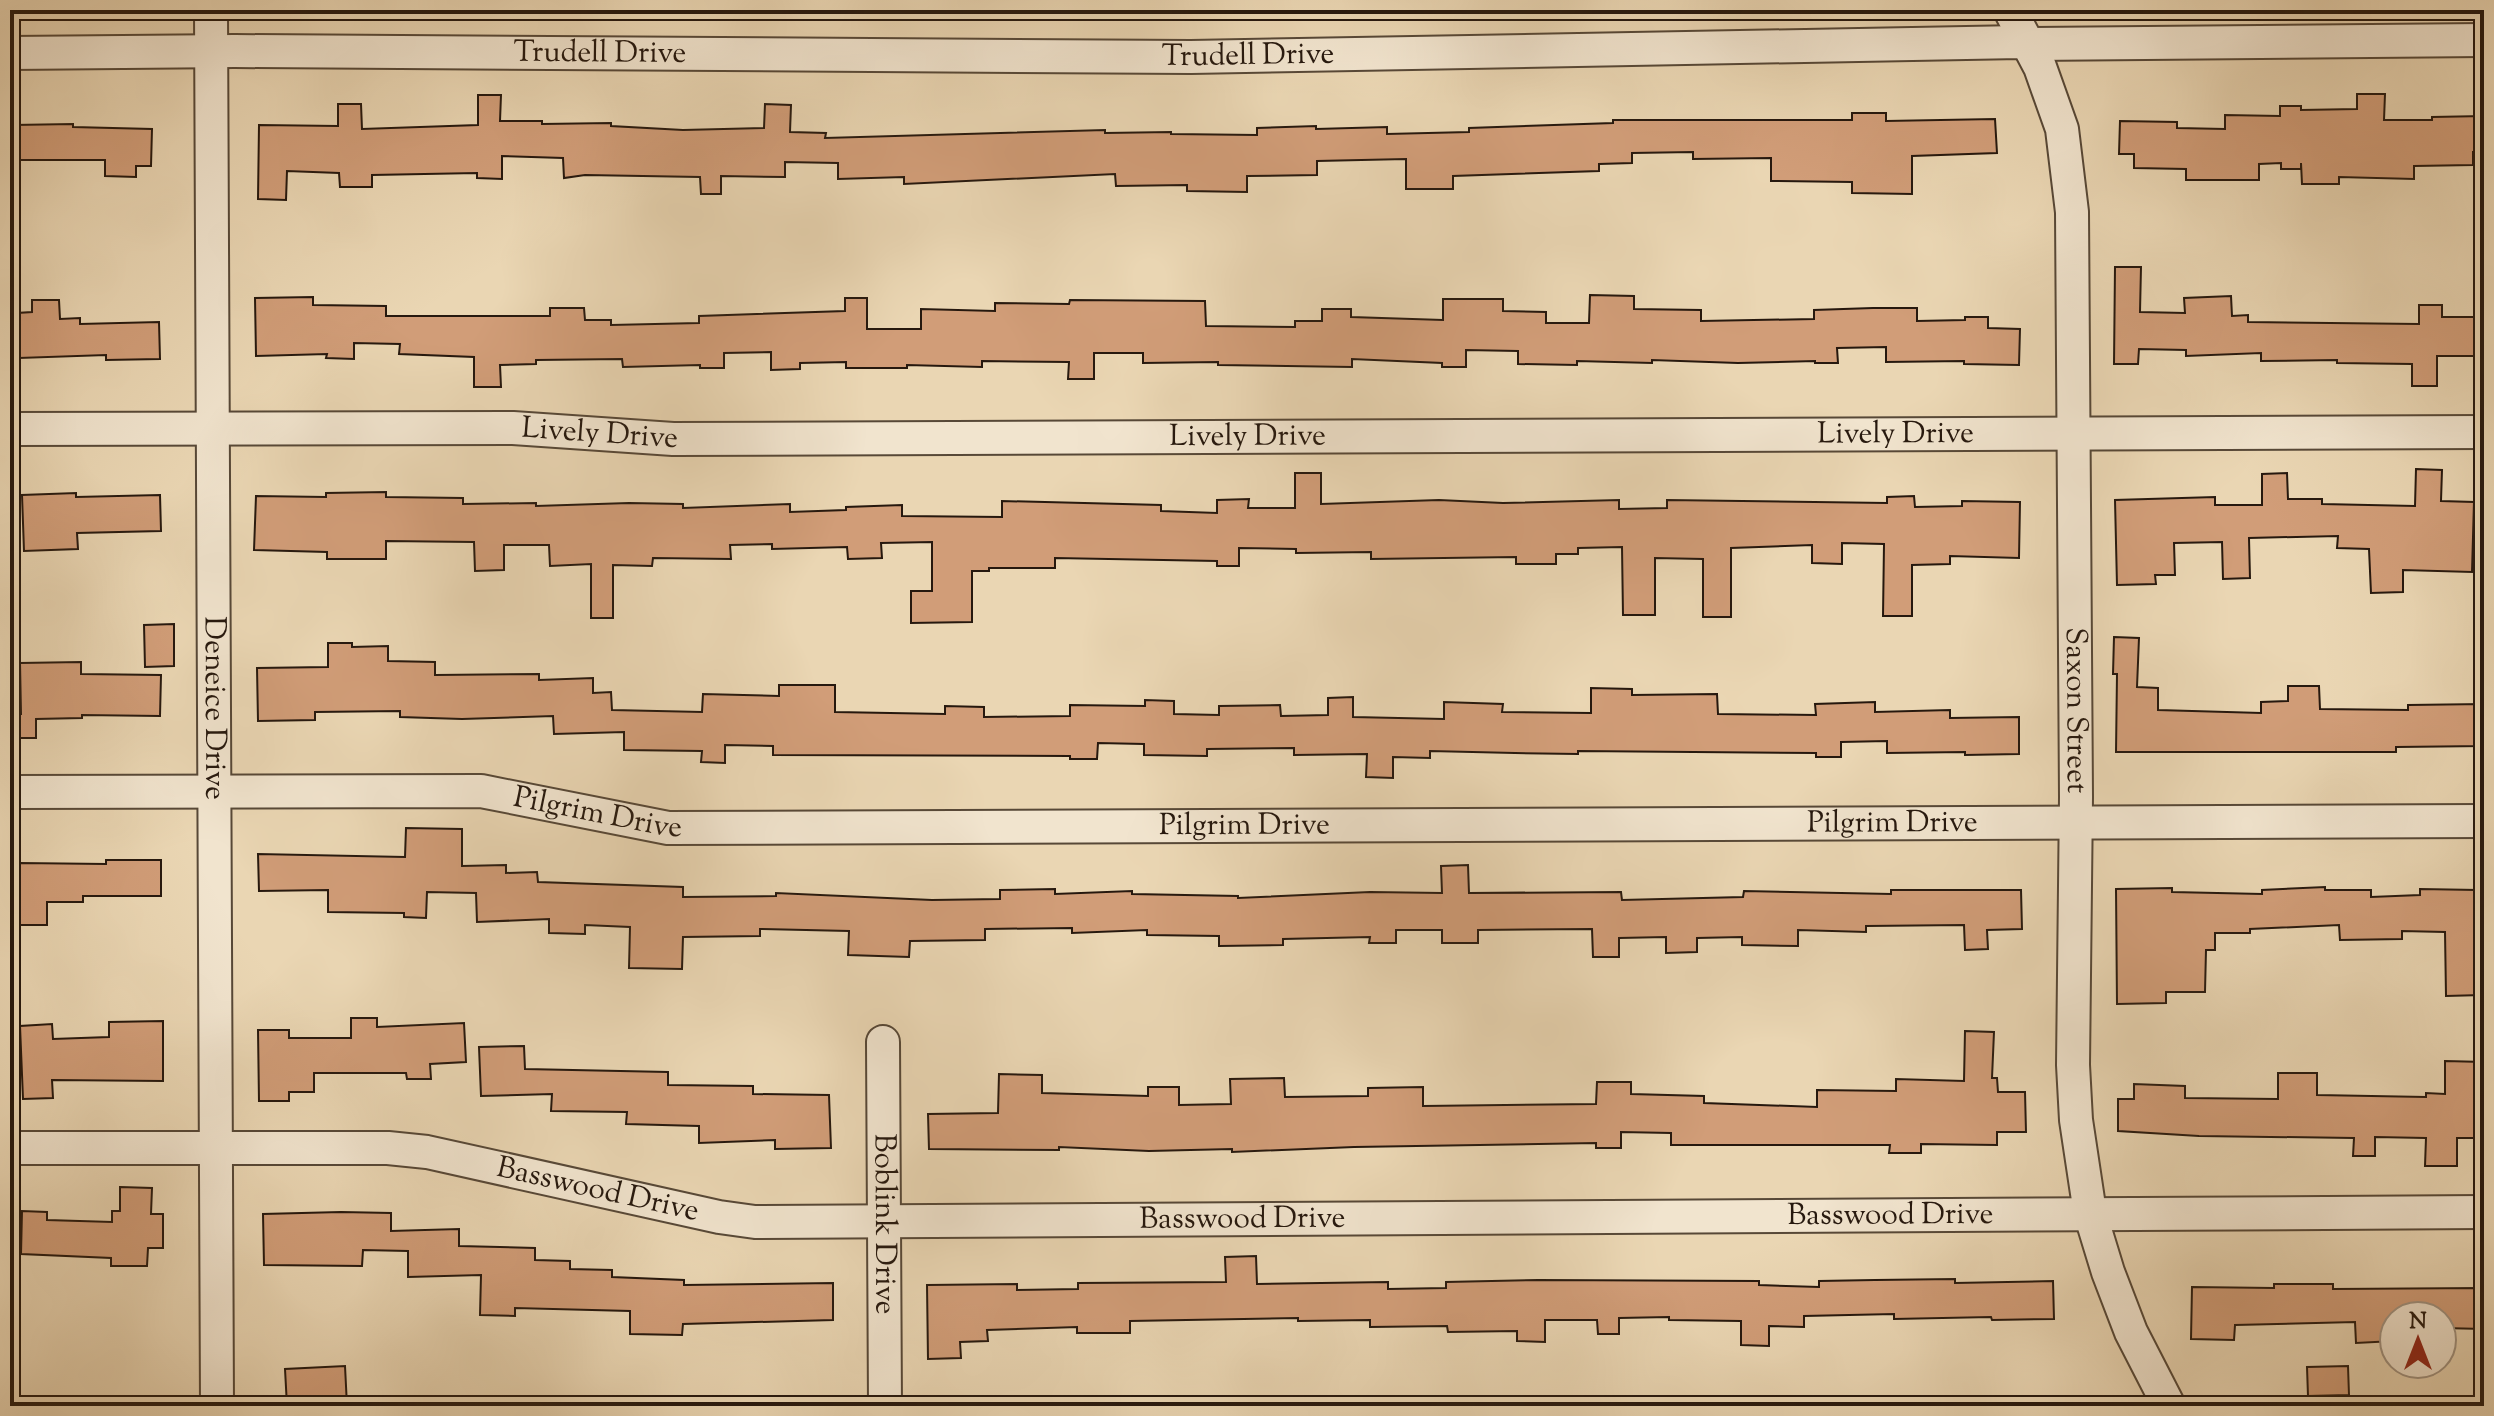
<svg xmlns="http://www.w3.org/2000/svg" width="2494" height="1416" viewBox="0 0 2494 1416" font-family="'Sorts Mill Goudy',serif">
<style>
.building{fill:#d19d78;stroke:#26180e;stroke-width:2}
.lines{fill:none;stroke-linecap:round;stroke-linejoin:round}
.street-casing{stroke:#574837;stroke-width:36}
.street{stroke:#f1e4ce;stroke-width:32}
.labels{text-anchor:middle;dominant-baseline:central;stroke-width:6;stroke-linejoin:round;paint-order:stroke}
.street-label{font-size:30px;fill:#26180e;stroke:#f1e4ce}
</style>
<rect width="100%" height="100%" fill="#ead6b3"/>
<filter id="stains"><feTurbulence type="fractalNoise" baseFrequency=".0025" numOctaves="4"/><feColorMatrix values="0 0 0 0 .2 0 0 0 0 .09 0 0 0 0 .02 0 0 0 .5 -.17"/></filter>
<radialGradient id="worn" r=".72"><stop offset=".6" stop-color="#630" stop-opacity="0"/><stop offset="1" stop-color="#630" stop-opacity=".3"/></radialGradient>
<g class="building">
<polygon points="2357,94 2385,94 2384,120 2432,120 2432,117 2484,116 2484,152 2473,152 2473,165 2414,166 2414,179 2339,177 2339,184 2302,184 2301,163 2301,169 2281,169 2281,163 2259,164 2259,180 2186,180 2186,169 2134,168 2134,154 2119,154 2120,121 2177,122 2177,128 2225,129 2225,115 2280,116 2280,106 2301,106 2301,110 2357,109"/>
<polygon points="478,95 501,95 500,121 542,121 542,124 611,123 611,126 683,130 764,128 765,104 791,105 790,132 826,133 825,138 1105,130 1105,133 1171,132 1171,134 1257,135 1257,128 1316,126 1316,129 1387,127 1387,134 1469,132 1469,128 1613,123 1613,120 1852,120 1852,113 1886,113 1886,121 1995,119 1997,153 1912,156 1912,194 1852,193 1852,182 1771,181 1771,158 1693,159 1693,152 1632,153 1632,163 1599,164 1599,171 1453,176 1453,189 1406,189 1406,159 1317,161 1317,175 1247,176 1247,192 1187,191 1187,185 1116,186 1115,174 904,184 904,177 838,179 838,163 785,162 785,177 721,176 721,194 701,194 700,177 585,175 564,178 563,158 502,156 502,179 477,178 477,173 372,175 372,187 340,187 339,173 287,171 286,200 258,199 259,125 338,126 338,104 361,104 362,129 478,125"/>
<polygon points="73,124 73,127 152,129 151,166 136,166 136,177 105,176 105,160 13,160 13,125"/>
<polygon points="2115,267 2141,267 2140,312 2185,313 2184,298 2231,296 2232,316 2248,315 2248,322 2419,324 2419,305 2442,305 2442,317 2474,317 2475,356 2437,356 2437,386 2412,386 2412,364 2337,363 2337,360 2261,361 2261,353 2186,356 2186,350 2139,349 2138,364 2114,364"/>
<polygon points="1590,295 1634,296 1634,309 1701,310 1701,321 1814,319 1814,310 1873,308 1917,308 1917,321 1965,320 1965,317 1988,317 1988,328 2020,329 2019,365 1964,364 1964,361 1886,362 1886,347 1837,348 1838,363 1815,363 1815,361 1738,363 1652,360 1652,363 1577,361 1577,365 1518,364 1518,351 1466,350 1466,367 1442,367 1442,363 1352,359 1352,367 1218,365 1218,362 1143,363 1143,353 1094,353 1094,379 1068,379 1069,362 982,361 982,367 907,365 907,368 846,368 846,362 800,363 800,369 771,370 771,352 724,353 724,368 700,368 700,365 623,367 622,359 536,360 536,364 500,365 501,387 474,387 474,357 399,354 400,344 354,343 354,359 326,358 327,354 256,356 255,298 313,297 313,305 386,306 386,316 550,316 550,308 584,308 585,320 611,320 611,325 699,323 699,316 845,311 845,298 867,298 867,329 921,329 921,309 995,311 995,303 1069,304 1070,300 1205,301 1206,326 1295,327 1295,321 1322,321 1322,309 1351,309 1351,317 1443,320 1443,299 1503,299 1503,311 1546,312 1546,323 1589,323"/>
<polygon points="32,300 59,300 60,319 80,318 80,324 159,322 160,359 106,360 106,355 19,358 17,313 32,312"/>
<polygon points="2416,469 2442,470 2441,501 2474,502 2472,572 2403,570 2403,592 2371,593 2369,549 2337,548 2338,536 2249,538 2250,578 2223,579 2222,542 2174,543 2175,575 2155,575 2156,584 2117,585 2115,500 2215,497 2215,505 2262,505 2262,474 2287,473 2288,499 2322,499 2322,504 2415,506"/>
<polygon points="1295,473 1321,473 1321,504 1439,500 1503,503 1619,500 1619,509 1667,508 1667,500 1887,503 1887,497 1914,496 1915,507 1962,506 1962,501 2020,502 2019,558 1950,556 1950,564 1912,565 1912,616 1883,616 1884,544 1842,543 1842,564 1812,563 1812,545 1731,548 1731,617 1703,617 1703,559 1655,558 1655,615 1623,615 1622,547 1578,548 1578,554 1556,554 1556,564 1516,564 1516,557 1371,559 1371,552 1296,553 1296,549 1239,548 1239,566 1217,566 1217,561 1055,558 1055,568 989,568 989,571 972,571 972,622 911,623 911,591 932,591 932,542 881,543 882,558 848,559 847,547 772,549 772,544 730,545 731,559 653,558 652,566 613,565 613,618 591,618 591,564 550,566 549,545 504,545 504,570 475,571 474,542 386,541 386,559 327,559 327,552 254,550 256,496 326,497 326,493 386,492 386,497 463,498 463,504 536,503 536,506 629,503 683,504 683,508 790,504 790,512 846,510 846,507 902,505 902,516 1002,517 1002,501 1161,505 1161,511 1217,513 1217,500 1249,499 1248,508 1295,508"/>
<polygon points="76,493 76,497 160,495 161,531 77,533 78,549 24,551 22,495"/>
<polygon points="174,624 174,666 145,667 144,625"/>
<polygon points="2114,637 2139,638 2137,687 2158,688 2158,710 2261,713 2261,702 2288,701 2288,686 2319,686 2320,709 2408,710 2408,705 2484,704 2484,746 2396,747 2396,752 2116,752 2117,674 2113,674"/>
<polygon points="328,643 352,643 352,647 388,646 388,661 435,662 435,675 539,674 539,680 593,678 593,693 611,692 612,710 702,712 703,694 779,696 779,685 835,685 835,712 945,714 945,706 984,707 984,717 1070,716 1070,705 1145,706 1145,700 1174,701 1174,714 1219,715 1219,706 1280,705 1281,716 1328,715 1328,698 1353,697 1353,717 1444,719 1444,702 1503,704 1502,712 1591,713 1591,688 1632,689 1632,695 1717,694 1718,714 1816,715 1815,704 1875,702 1875,712 1950,710 1950,718 2019,717 2019,754 1965,755 1965,752 1887,753 1887,741 1841,742 1841,757 1816,757 1816,753 1578,751 1578,754 1515,753 1430,751 1430,758 1393,757 1393,778 1366,777 1367,754 1294,755 1294,748 1207,749 1207,756 1144,755 1144,744 1098,743 1097,759 1070,759 1070,756 773,755 773,746 725,745 725,763 701,762 702,751 624,750 624,732 554,734 553,716 462,719 400,717 400,711 315,712 315,720 258,721 257,668 328,667"/>
<polygon points="81,662 81,674 161,675 160,716 82,715 82,718 36,719 36,738 12,738 11,714 21,714 20,663"/>
<polygon points="406,828 462,829 462,866 506,865 506,873 537,872 538,882 683,887 683,897 776,896 776,893 932,900 1000,899 1000,890 1055,889 1055,894 1132,891 1132,894 1238,896 1238,898 1370,892 1442,893 1441,866 1468,865 1469,893 1621,892 1622,900 1743,897 1744,891 1891,894 1891,890 2021,890 2022,929 1987,930 1988,949 1965,950 1964,925 1866,926 1866,932 1798,930 1798,946 1742,945 1742,937 1697,938 1697,952 1666,953 1666,937 1619,938 1619,957 1593,957 1592,929 1478,930 1478,943 1442,943 1442,930 1396,930 1396,943 1369,943 1370,937 1283,939 1283,945 1219,946 1219,936 1147,935 1147,930 1072,933 1072,928 985,929 985,940 910,941 909,957 848,955 849,931 760,929 760,936 683,937 682,969 629,968 630,927 585,925 585,934 549,933 549,919 477,922 476,893 427,892 426,918 404,917 404,913 328,912 328,890 259,891 258,854 405,857"/>
<polygon points="106,860 161,860 161,896 83,896 83,902 47,902 47,925 20,925 20,863 106,864"/>
<polygon points="2325,887 2325,890 2371,890 2371,897 2420,895 2420,889 2477,890 2477,961 2481,960 2482,995 2446,996 2445,932 2402,931 2402,939 2340,940 2339,925 2250,929 2250,933 2215,933 2215,950 2206,950 2205,992 2166,992 2166,1003 2117,1004 2116,889 2172,888 2172,892 2262,894 2262,890"/>
<polygon points="351,1018 377,1018 377,1027 464,1023 466,1062 430,1064 431,1079 407,1079 406,1073 314,1073 314,1092 289,1092 289,1101 259,1101 258,1030 289,1030 289,1038 351,1038"/>
<polygon points="163,1021 163,1081 52,1080 53,1098 23,1099 20,1026 52,1024 53,1039 109,1037 109,1022"/>
<polygon points="1965,1031 1994,1032 1992,1078 1997,1078 1998,1092 2025,1092 2026,1132 1997,1132 1997,1145 1921,1144 1921,1153 1889,1153 1890,1145 1671,1145 1671,1133 1621,1132 1621,1148 1596,1148 1596,1143 1354,1147 1232,1152 1232,1149 1149,1151 1059,1147 1059,1150 929,1149 928,1114 998,1113 999,1074 1042,1075 1042,1093 1148,1096 1148,1087 1179,1087 1179,1105 1231,1104 1230,1079 1284,1078 1285,1097 1368,1096 1368,1088 1423,1087 1423,1106 1596,1104 1597,1082 1631,1082 1631,1094 1704,1096 1704,1103 1817,1107 1817,1090 1896,1091 1896,1079 1964,1081"/>
<polygon points="524,1046 525,1069 668,1072 668,1085 753,1086 753,1094 829,1095 831,1148 775,1149 775,1140 699,1143 699,1126 626,1124 627,1112 551,1111 552,1094 481,1096 479,1047"/>
<polygon points="2445,1061 2484,1062 2484,1138 2457,1138 2457,1166 2425,1166 2426,1138 2375,1137 2375,1156 2353,1156 2354,1138 2199,1136 2118,1131 2118,1099 2134,1099 2134,1084 2185,1086 2185,1098 2278,1099 2278,1073 2317,1073 2317,1095 2426,1097 2426,1093 2445,1094"/>
<polygon points="120,1187 152,1188 151,1214 163,1214 163,1248 148,1248 147,1266 111,1266 111,1258 21,1254 22,1211 47,1212 47,1220 112,1222 112,1211 120,1211"/>
<polygon points="341,1212 391,1213 391,1231 459,1229 459,1246 535,1248 535,1260 570,1261 570,1269 612,1270 612,1277 684,1280 684,1285 833,1283 833,1320 683,1324 682,1335 630,1334 630,1311 515,1308 515,1316 480,1315 481,1275 408,1277 408,1251 363,1250 362,1266 264,1265 263,1214"/>
<polygon points="1256,1256 1257,1284 1388,1282 1388,1289 1446,1288 1446,1282 1538,1280 1759,1281 1759,1285 1819,1287 1819,1281 1875,1280 1955,1279 1955,1283 2053,1281 2054,1319 1992,1320 1991,1317 1894,1319 1894,1314 1804,1316 1804,1327 1769,1326 1769,1346 1741,1345 1741,1321 1669,1320 1669,1317 1619,1318 1619,1334 1598,1334 1597,1320 1545,1320 1545,1342 1517,1341 1517,1331 1448,1332 1447,1326 1370,1327 1370,1320 1298,1321 1298,1318 1130,1321 1130,1333 1077,1333 1077,1327 987,1330 988,1341 960,1342 961,1358 928,1359 927,1285 1017,1284 1017,1290 1078,1289 1078,1283 1226,1282 1225,1257"/>
<polygon points="2274,1284 2333,1284 2333,1289 2484,1288 2484,1329 2442,1328 2442,1316 2394,1316 2394,1341 2356,1343 2355,1322 2235,1325 2234,1340 2191,1339 2192,1287 2274,1288"/>
<polygon points="345,1366 347,1406 287,1406 285,1369"/>
<polygon points="2348,1366 2349,1395 2308,1396 2307,1367"/>
</g>
<g class="lines">
<g class="street-casing">
<g id="street">
<path id="s1" d="M 211,10 L 217,1406"/>
<path id="s2" d="M 2010,10 L 2040,67 L 2062,129 L 2072,212 L 2076,797 L 2073,1065 L 2076,1120 L 2090,1213 L 2108,1272 L 2131,1332 L 2169,1406"/>
<path id="s3" d="M 10,53 L 235,51 L 1191,57 L 2020,42 L 2030,44 L 2484,40"/>
<path id="s4" d="M 10,429 L 513,428 L 673,439 L 2484,432"/>
<path id="s5" d="M 10,792 L 481,791 L 668,828 L 2484,821"/>
<path id="s6" d="M 883,1042 L 885,1406"/>
<path id="s7" d="M 10,1148 L 388,1148 L 427,1152 L 719,1217 L 755,1222 L 2484,1212"/>
</g>
</g>
<use href="#street" class="street"/>
</g>
<g class="labels">
<g class="street-label">
<text stroke="none"><textPath href="#s3" startOffset="590">Trudell Drive</textPath></text>
<text stroke="none"><textPath href="#s3" startOffset="1238">Trudell Drive</textPath></text>
<text stroke="none"><textPath href="#s4" startOffset="1886">Lively Drive</textPath></text>
<text stroke="none"><textPath href="#s4" startOffset="590">Lively Drive</textPath></text>
<text stroke="none"><textPath href="#s4" startOffset="1238">Lively Drive</textPath></text>
<text stroke="none"><textPath href="#s1" startOffset="698">Deneice Drive</textPath></text>
<text stroke="none"><textPath href="#s2" startOffset="712">Saxon Street</textPath></text>
<text stroke="none"><textPath href="#s5" startOffset="590">Pilgrim Drive</textPath></text>
<text stroke="none"><textPath href="#s5" startOffset="1886">Pilgrim Drive</textPath></text>
<text stroke="none"><textPath href="#s5" startOffset="1238">Pilgrim Drive</textPath></text>
<text stroke="none"><textPath href="#s7" startOffset="592">Basswood Drive</textPath></text>
<text stroke="none"><textPath href="#s7" startOffset="1888">Basswood Drive</textPath></text>
<text stroke="none"><textPath href="#s7" startOffset="1240">Basswood Drive</textPath></text>
<text stroke="none"><textPath href="#s6" startOffset="182">Boblink Drive</textPath></text>
</g>
</g>
<rect width="2494" height="1416" fill="none" stroke="#ead6b3" stroke-width="40"/>
<rect x="12" y="12" width="2470" height="1392" fill="none" stroke="#26180e" stroke-width="4"/>
<rect x="20" y="20" width="2454" height="1376" fill="none" stroke="#26180e" stroke-width="2"/>
<g transform="translate(2418 1340)"><circle r="38" fill="#f1e4ce" stroke="#a09281" stroke-width="2"/>
<path d="M0-6L14 30L0 20L-14 30Z" fill="#8f2418"/>
<text y="-12" font-size="22" font-weight="bold" text-anchor="middle" fill="#26180e">N</text>
</g>
<rect width="100%" height="100%" filter="url(#stains)"/>
<rect width="100%" height="100%" fill="url(#worn)"/>
</svg>
